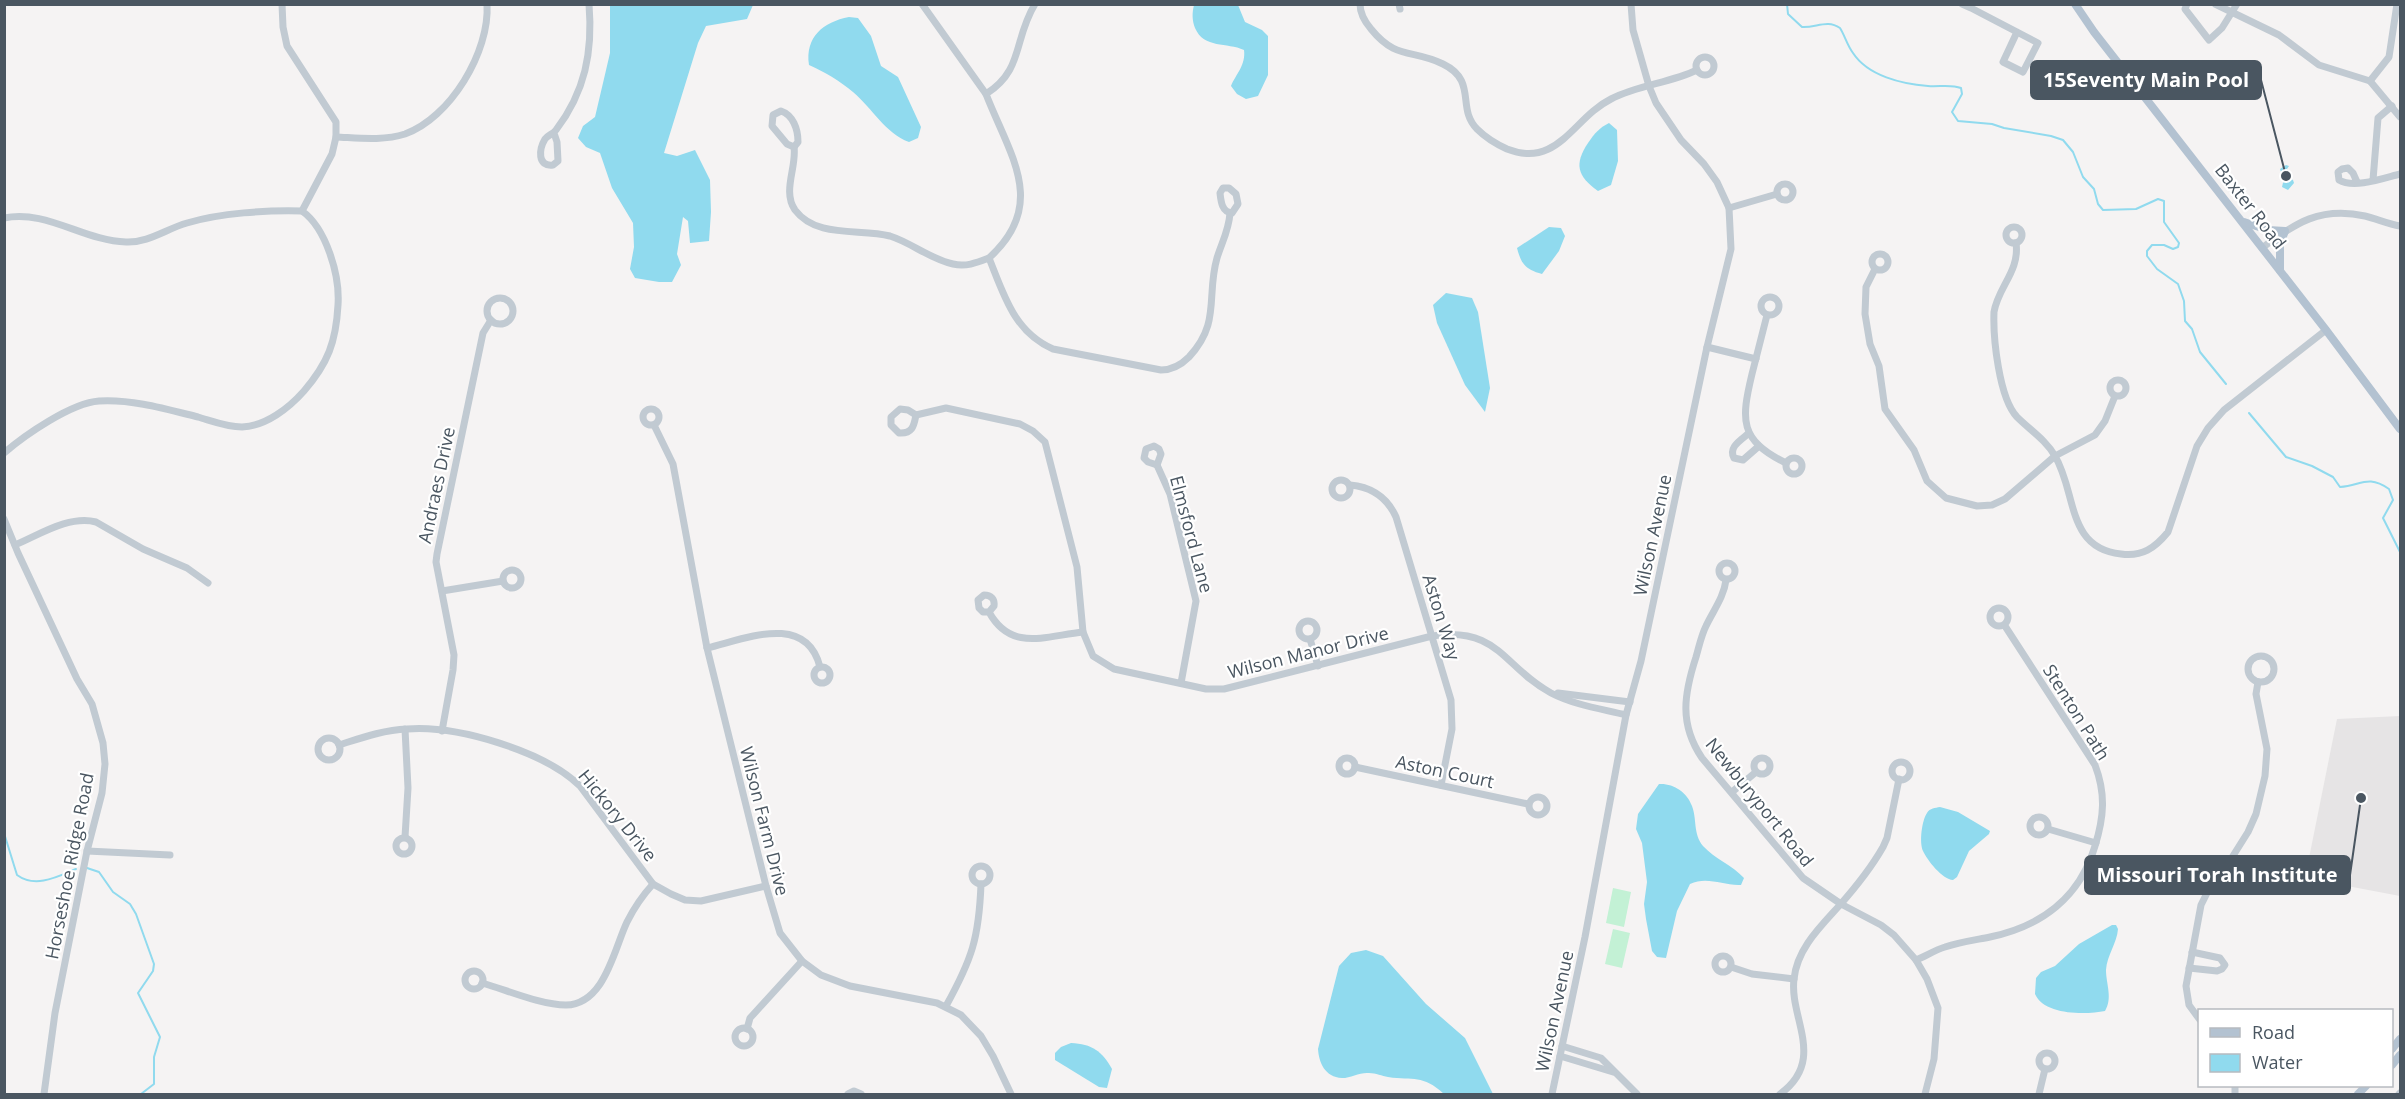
<svg xmlns="http://www.w3.org/2000/svg" width="2405" height="1099" viewBox="0 0 2405 1099" font-family="'Open Sans',sans-serif">
<style>
.education{fill:#e6e4e5}
.green{fill:#c3f1d5}
.water{fill:#90daee}
.lines{fill:none;stroke-linecap:round;stroke-linejoin:round}
.stream{stroke:#90daee;stroke-width:2}
.minor{stroke:#c1cad2;stroke-width:7}
.major{stroke:#b3c2d1;stroke-width:8}
.labels{text-anchor:middle;dominant-baseline:central;stroke-width:4.5;stroke-linejoin:round;paint-order:stroke}
.street-label{font-size:18px;fill:#4a5661;stroke:#fff}
.leader{fill:none;stroke:#4a5661;stroke-width:2}
.callout-dot{fill:#4a5661;stroke:#fff;stroke-width:2}
.callout{fill:#4a5661;stroke:#4a5661;stroke-width:2}
.callout-label{font-size:20px;text-anchor:middle;font-weight:bold;fill:#fff}
</style>
<rect width="100%" height="100%" fill="#f5f3f3"/>
<polygon class="education" points="2400,716 2400,896 2305,878 2337,719"/>
<g class="green">
<polygon points="1613,888 1631,892 1624,927 1606,923"/>
<polygon points="1613,929 1630,933 1622,968 1605,964"/>
</g>
<g class="water">
<polygon points="610,5 753,5 747,19 706,26 698,43 664,153 677,156 695,150 710,180 711,212 709,241 690,243 688,221 683,217 677,254 681,265 672,282 659,282 635,278 630,269 634,247 633,223 612,188 600,153 586,147 578,138 583,126 595,117 603,83 610,53"/>
<path d="M 1194,5 L 1238,5 L 1245,22 L 1262,30 L 1268,36 L 1268,75 L 1258,96 L 1246,99 L 1237,94 L 1231,86 C 1236,74 1246,65 1244,50 C 1227,42 1204,49 1195,28 C 1192,20 1192,13 1194,5 Z"/>
<path d="M 849,17 L 858,18 L 871,36 L 881,66 L 898,77 L 921,127 L 918,138 L 909,142 C 885,133 873,109 853,92 C 840,81 825,72 809,65 C 805,37 823,22 849,17 Z"/>
<path d="M 1609,123 L 1617,130 L 1618,161 L 1611,185 L 1598,191 C 1577,176 1574,164 1588,143 C 1595,133 1599,128 1609,123 Z"/>
<polygon points="2286,165 2289,166 2287,169 2292,174 2289,175 2288,177 2293,180 2294,183 2288,190 2282,187 2285,174 2281,172 2280,169"/>
<path d="M 1549,227 L 1561,228 L 1565,236 L 1559,251 L 1542,274 C 1526,270 1521,264 1517,248 Z"/>
<polygon points="1446,293 1472,298 1478,312 1490,388 1485,412 1465,385 1437,323 1433,305"/>
<path d="M 1659,784 C 1673,783 1687,792 1692,806 C 1697,819 1693,834 1703,846 C 1715,859 1732,865 1744,878 L 1741,885 C 1723,886 1708,876 1690,884 L 1677,911 L 1666,958 L 1657,957 L 1652,951 L 1646,919 L 1644,904 L 1647,882 L 1642,843 L 1636,829 L 1638,814 Z"/>
<path d="M 1940,807 L 1958,812 L 1990,831 L 1989,834 L 1969,851 L 1957,877 L 1953,880 C 1943,880 1927,860 1923,851 C 1919,842 1922,820 1927,813 C 1930,808 1935,808 1940,807 Z"/>
<path d="M 2112,925 L 2116,925 L 2118,929 C 2117,943 2107,955 2106,970 C 2106,984 2113,998 2105,1011 C 2085,1015 2044,1015 2035,994 L 2036,978 L 2041,972 L 2055,966 L 2079,944 Z"/>
<path d="M 1366,950 L 1383,956 L 1426,1004 L 1465,1038 L 1493,1094 L 1444,1094 C 1422,1074 1414,1081 1388,1077 C 1382,1076 1376,1073 1369,1073 C 1360,1072 1351,1078 1342,1078 C 1325,1077 1319,1063 1318,1049 L 1339,966 L 1351,953 Z"/>
<path d="M 1071,1043 C 1092,1044 1102,1051 1112,1069 L 1107,1088 L 1099,1087 L 1055,1060 L 1055,1053 L 1061,1047 Z"/>
</g>
<g class="lines">
<g class="stream">
<path d="M 1787,4 L 1788,14 L 1802,27 C 1816,28 1827,19 1840,28 C 1845,36 1847,45 1853,53 C 1868,76 1902,84 1928,86 C 1939,87 1951,84 1961,88 L 1962,94 L 1952,112 L 1958,121 L 1992,124 L 2004,128 L 2051,136 L 2063,140 L 2073,152 L 2083,177 L 2094,189 L 2098,204 L 2103,210 L 2136,209 L 2158,199 L 2164,201 L 2164,222 L 2179,243 L 2178,247 L 2173,249 L 2164,245 L 2152,245 L 2147,251 L 2147,256 L 2157,269 L 2178,284 L 2184,301 L 2185,321 L 2192,329 L 2200,352 L 2226,384"/>
<path d="M 2249,413 L 2286,457 L 2312,466 L 2333,477 L 2340,487 C 2361,486 2367,474 2389,489 L 2393,500 L 2383,518 L 2400,552"/>
<path d="M 4,833 L 17,875 C 36,889 59,876 76,869"/>
<polyline points="87,868 99,872 113,892 130,904 136,914 154,964 153,971 138,993 160,1037 154,1057 154,1084 141,1094"/>
</g>
<g class="minor">
<polyline points="922,4 986,94"/>
<path d="M 1035,4 C 1013,40 1024,70 986,94 C 1009,154 1049,204 989,258 C 1004,295 1014,332 1053,349 L 1161,370 C 1173,370 1181,365 1189,357 C 1221,323 1206,296 1217,258 C 1222,242 1229,230 1230,213"/>
<path d="M 1360,4 C 1360,14 1365,22 1371,29 C 1396,60 1412,49 1443,64 C 1478,81 1456,108 1477,129 C 1485,137 1496,144 1507,149 C 1558,169 1573,118 1611,99 C 1638,85 1670,83 1697,70"/>
<polyline points="1399,4 1400,9"/>
<polyline points="1962,4 1971,8 2038,43 2023,72 2003,62 2017,32"/>
<polyline points="2187,4 2185,9 2209,40 2222,28 2237,4"/>
<polyline points="2215,4 2279,35 2319,65 2370,81 2400,117"/>
<circle cx="1705" cy="66" r="9"/>
<polyline points="2370,81 2389,57 2397,4"/>
<path d="M 781,111 C 793,115 798,129 798,142 L 794,147 L 787,144 L 772,126 L 773,115 Z"/>
<path d="M 554,133 L 557,142 L 558,161 L 553,165 C 537,167 539,149 545,139 C 548,135 553,134 556,130 C 585,92 593,52 589,4"/>
<path d="M 336,137 C 359,138 383,141 405,134 C 450,118 490,52 487,4"/>
<path d="M 794,147 C 797,167 782,191 795,210 C 817,239 860,228 890,236 C 912,243 930,259 953,264 C 966,267 976,263 989,258"/>
<polyline points="2373,180 2378,118 2392,106"/>
<path d="M 2357,182 L 2353,173 L 2348,168 L 2342,169 L 2338,172 L 2339,180 C 2354,189 2384,178 2400,174"/>
<circle cx="1785" cy="192" r="8"/>
<path d="M 1223,188 L 1229,188 L 1236,194 L 1238,204 L 1232,213 C 1222,212 1221,202 1220,193 Z"/>
<polyline points="1729,208 1777,194"/>
<path d="M 4,218 C 46,209 84,241 126,242 C 148,243 166,229 187,223 C 220,213 267,210 302,211"/>
<circle cx="2014" cy="235" r="8"/>
<path d="M 2016,243 C 2020,271 1998,287 1994,312 C 1993,338 1999,398 2017,417 C 2030,430 2046,440 2055,456 C 2077,493 2066,548 2121,554 C 2142,557 2155,548 2168,532 L 2197,446 L 2208,428 L 2224,410 L 2326,330"/>
<path d="M 2262,248 C 2295,223 2321,206 2365,216 C 2377,219 2388,224 2400,226"/>
<circle cx="1880" cy="262" r="8"/>
<polyline points="1875,269 1866,287 1865,314 1870,344 1879,366 1885,409 1914,450 1927,481 1946,498 1977,506 1992,505 2005,499 2055,456 2095,435 2105,421 2115,396"/>
<circle cx="1770" cy="306" r="9"/>
<circle cx="500" cy="311" r="13"/>
<path d="M 1767,315 C 1762,335 1757,355 1752,374 C 1741,420 1739,440 1786,463"/>
<polyline points="1707,347 1756,359"/>
<circle cx="2118" cy="388" r="8"/>
<path d="M 900,409 L 908,410 L 916,415 C 914,425 913,434 899,433 L 891,425 L 891,417 Z"/>
<circle cx="651" cy="417" r="8"/>
<path d="M 916,415 L 946,408 L 1020,424 L 1033,431 L 1045,442 L 1077,567 L 1083,632 L 1093,656 L 1114,669 L 1206,689 L 1224,689 L 1432,636 C 1499,626 1503,667 1551,693 C 1574,705 1602,709 1626,715"/>
<polyline points="654,425 673,464 707,648 766,886 780,933 802,961 821,975 850,986 937,1003 961,1015 981,1036 993,1056 1011,1094"/>
<path d="M 1749,433 C 1741,440 1728,447 1734,458 L 1743,460 L 1759,446"/>
<polygon points="1154,446 1159,449 1161,454 1157,465 1148,462 1144,458 1146,449"/>
<path d="M 4,453 C 25,435 71,403 99,401 C 132,399 166,409 198,417 C 212,421 227,427 242,427 C 266,426 289,408 304,391 C 328,363 336,342 338,305 C 340,275 326,228 302,211 L 332,154 L 336,137 L 336,122 L 287,46 L 283,27 L 282,4"/>
<circle cx="1794" cy="466" r="8"/>
<polyline points="1157,465 1170,494 1196,601 1181,683"/>
<circle cx="1341" cy="489" r="9"/>
<path d="M 1350,485 C 1372,487 1387,497 1396,517 L 1451,700 L 1452,729 L 1441,785"/>
<polyline points="4,519 18,553 77,679 92,704 103,743 105,764 102,793 87,851 55,1013 44,1094"/>
<path d="M 15,545 C 39,535 69,515 96,522 L 143,549 L 187,568 L 208,583"/>
<circle cx="1727" cy="571" r="8"/>
<circle cx="512" cy="579" r="9"/>
<path d="M 1726,580 C 1724,597 1713,611 1706,626 C 1701,636 1699,647 1696,657 C 1684,694 1679,724 1702,758 L 1803,878 L 1841,904 L 1881,925 L 1894,935 L 1916,960 L 1927,979 L 1938,1008 L 1934,1059 L 1925,1094"/>
<polyline points="442,591 503,581"/>
<circle cx="1999" cy="617" r="9"/>
<path d="M 989,612 L 994,606 C 995,599 991,595 984,595 L 978,600 L 979,608 L 983,612 L 989,612 C 1011,652 1045,636 1083,632"/>
<circle cx="1308" cy="630" r="9"/>
<polyline points="1310,639 1318,666"/>
<path d="M 707,648 C 745,639 806,612 820,667"/>
<circle cx="2261" cy="669" r="13"/>
<circle cx="822" cy="675" r="8"/>
<polyline points="1558,693 1630,702"/>
<polyline points="442,731 453,670 454,655 436,562 437,554 483,333 491,320"/>
<circle cx="329" cy="749" r="11"/>
<path d="M 339,745 C 361,738 383,730 407,729 C 457,725 544,751 580,786 L 653,884 L 671,894 L 685,900 L 701,901 L 766,886"/>
<circle cx="1762" cy="766" r="8"/>
<circle cx="1347" cy="766" r="8"/>
<circle cx="1901" cy="771" r="9"/>
<polyline points="1355,767 1528,804"/>
<polyline points="1732,792 1756,772"/>
<circle cx="1538" cy="806" r="9"/>
<circle cx="2039" cy="826" r="9"/>
<polyline points="2048,829 2096,843"/>
<polyline points="405,837 408,788 405,729"/>
<circle cx="404" cy="846" r="8"/>
<polyline points="87,851 170,855"/>
<circle cx="981" cy="875" r="9"/>
<circle cx="1723" cy="964" r="8"/>
<path d="M 1916,960 C 1926,956 1935,950 1945,947 C 1960,942 1975,940 1990,937 C 2042,926 2080,897 2095,846 C 2104,817 2106,794 2095,765 L 2005,626"/>
<polyline points="1731,967 1752,974 1794,979"/>
<polyline points="2189,968 2217,971 2222,969 2225,965 2220,958 2192,952"/>
<circle cx="474" cy="980" r="9"/>
<path d="M 482,983 C 507,990 541,1005 566,1005 C 605,1004 614,949 627,922 C 634,908 643,895 653,884"/>
<path d="M 946,1006 C 972,959 979,938 981,884"/>
<polyline points="2200,1020 2189,1005 2186,986 2201,905 2207,893 2226,867 2248,832 2256,814 2265,776 2267,749 2256,694 2258,682"/>
<circle cx="744" cy="1037" r="9"/>
<polyline points="747,1029 750,1018 802,961"/>
<polyline points="1562,1046 1601,1058 1637,1094"/>
<circle cx="2047" cy="1061" r="8"/>
<polyline points="1560,1056 1613,1072"/>
<polyline points="848,1094 854,1091 861,1094"/>
<polyline points="1552,1094 1585,937 1626,715 1641,661 1707,347 1731,249 1729,208 1717,182 1704,164 1681,140 1656,103 1649,86 1633,30 1631,4"/>
<path d="M 1780,1094 C 1827,1060 1789,1018 1794,979 C 1797,949 1820,927 1839,906 C 1855,888 1871,868 1883,847 L 1887,838 L 1899,779"/>
<polyline points="2039,1094 2045,1069"/>
<polyline points="2235,1094 2235,1086"/>
<polyline points="2399,1094 2400,1093"/>
</g>
<g class="major">
<polyline points="2075,4 2094,32 2326,330 2400,429"/>
<polyline points="2244,222 2268,230 2285,231 2280,244 2280,270"/>
<polyline points="2392,1049 2400,1039"/>
<polyline points="2392,1065 2400,1055"/>
<polyline points="2358,1094 2366,1086"/>
</g>
</g>
<g class="labels">
<g class="street-label">
<text transform="translate(2251 206) rotate(52)">Baxter Road</text>
<text transform="translate(436 485) rotate(-78)">Andraes Drive</text>
<text transform="translate(1192 534) rotate(75)">Elmsford Lane</text>
<text transform="translate(1652 535) rotate(-78)">Wilson Avenue</text>
<text transform="translate(1442 617) rotate(73)">Aston Way</text>
<text transform="translate(1308 652) rotate(-14)">Wilson Manor Drive</text>
<text transform="translate(2077 712) rotate(58)">Stenton Path</text>
<text transform="translate(1445 771) rotate(12)">Aston Court</text>
<text transform="translate(1760 802) rotate(51)">Newburyport Road</text>
<text transform="translate(618 815) rotate(51)">Hickory Drive</text>
<text transform="translate(765 821) rotate(76)">Wilson Farm Drive</text>
<text transform="translate(69 866) rotate(-79)">Horseshoe Ridge Road</text>
<text transform="translate(1554 1011) rotate(-78)">Wilson Avenue</text>
</g>
</g>
<path class="leader" d="M2286 176L2261 80M2361 798L2350 875"/>
<g class="callout-dot">
<circle cx="2286" cy="176" r="6"/>
<circle cx="2361" cy="798" r="6"/>
</g>
<g class="callout">
<rect x="2031" y="61" width="230" height="38" rx="6"/>
<rect x="2085" y="856" width="265" height="38" rx="6"/>
</g>
<g class="callout-label">
<text x="2146" y="87">15Seventy Main Pool</text>
<text x="2217" y="882">Missouri Torah Institute</text>
</g>
<rect width="2405" height="1099" fill="none" stroke="#4a5661" stroke-width="12"/>
<rect x="2198" y="1009" width="195" height="78" fill="#ffffff" stroke="#b7bbc0" stroke-width="1.5"/>
<rect x="2210" y="1028" width="30" height="9" fill="#b3c2d1" stroke="#b7bbc0" stroke-width="1.5"/>
<text x="2252" y="1039" font-size="18" fill="#4a5661">Road</text>
<rect x="2210" y="1054" width="30" height="18" fill="#90daee" stroke="#b7bbc0" stroke-width="1.5"/>
<text x="2252" y="1069" font-size="18" fill="#4a5661">Water</text>
</svg>
